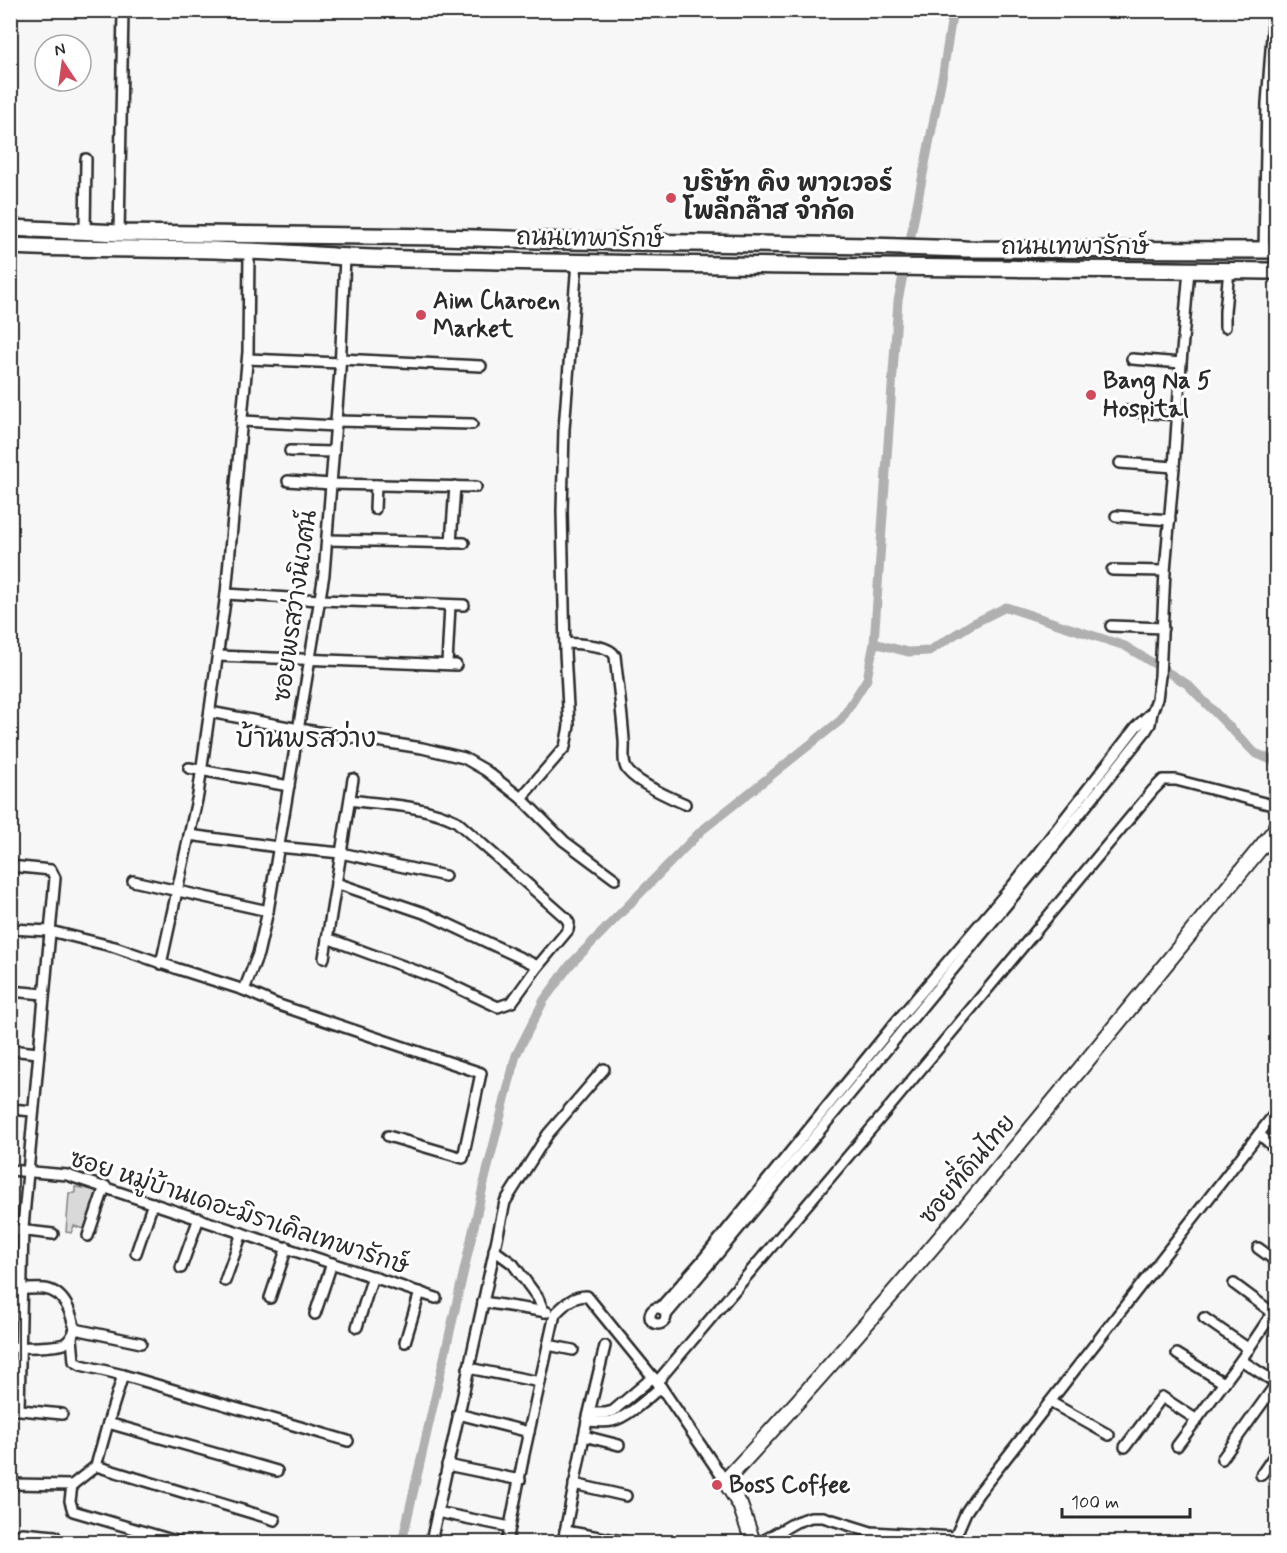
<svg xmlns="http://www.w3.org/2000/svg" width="1287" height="1553" viewBox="0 0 1287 1553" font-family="Mynerve,'Playpen Sans Thai',sans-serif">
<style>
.green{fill:#d9d9d9;stroke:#828282;stroke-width:1.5}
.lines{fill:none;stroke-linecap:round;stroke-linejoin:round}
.canal{stroke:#b0b0b0;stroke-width:9}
.street-casing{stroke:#2b2b2b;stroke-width:14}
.secondary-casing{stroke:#2b2b2b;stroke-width:18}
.primary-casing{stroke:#2b2b2b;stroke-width:20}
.street{stroke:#fff;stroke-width:9}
.secondary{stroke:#fff;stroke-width:14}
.primary{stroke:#fff;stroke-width:15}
.poi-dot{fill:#d1495b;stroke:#fff;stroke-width:2}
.labels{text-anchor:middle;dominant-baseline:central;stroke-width:6;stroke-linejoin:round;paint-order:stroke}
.poi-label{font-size:24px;font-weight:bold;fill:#2b2b2b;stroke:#fff;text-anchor:start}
.street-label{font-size:24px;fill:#2b2b2b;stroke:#fff}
.quarter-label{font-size:27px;fill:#2b2b2b;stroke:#fff}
</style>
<rect width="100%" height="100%" fill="#f7f7f7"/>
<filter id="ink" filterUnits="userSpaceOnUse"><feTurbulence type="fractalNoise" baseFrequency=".0167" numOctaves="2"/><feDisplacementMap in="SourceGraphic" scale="12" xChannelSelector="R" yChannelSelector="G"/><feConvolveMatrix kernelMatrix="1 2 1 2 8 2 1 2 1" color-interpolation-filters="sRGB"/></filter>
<g filter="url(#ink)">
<polygon class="green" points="75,1187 98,1190 84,1229 74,1226 71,1233 66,1232 69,1193 75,1193"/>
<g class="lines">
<g class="canal">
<polyline points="874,643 908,652 929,651 972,624 1006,607 1125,646 1187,684 1255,753 1276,762"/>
<polyline points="402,1542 483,1187 516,1055 544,1000 570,965 701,831 841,720 867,679 874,643 898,301 943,73 953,10"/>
</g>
<g class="street-casing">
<g id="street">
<polyline points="85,232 86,159"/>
<polyline points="119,233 123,10"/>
<polyline points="1264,250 1267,103 1274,10"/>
<polyline points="1225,327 1225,311 1229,270"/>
<polyline points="248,359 340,363"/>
<polyline points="340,359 481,366"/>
<polyline points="1132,359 1181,363"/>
<polyline points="1127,411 1177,415"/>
<polyline points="242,421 336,426"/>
<polyline points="336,421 472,424"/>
<polyline points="290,451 334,452"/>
<polyline points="1120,463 1174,467"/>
<polyline points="288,481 331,484 476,487"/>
<polyline points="375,509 376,485"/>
<polyline points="1116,516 1170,520"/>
<polyline points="327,540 464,543"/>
<polyline points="451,543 455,486"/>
<polyline points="1112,570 1165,571"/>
<polyline points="226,594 320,600 464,605"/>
<polyline points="1111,626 1163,628"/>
<path d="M 565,643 C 578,644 609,644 615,656 C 618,684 622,712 624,740 C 625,749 622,760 626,768 C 633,781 671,798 685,804"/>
<polyline points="218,656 456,665"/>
<polyline points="447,664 450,605"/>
<polyline points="210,712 299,729 422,748 464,758 485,770 521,798 564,841 615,879"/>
<polyline points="189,768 289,786"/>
<polyline points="521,798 565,747 569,726 565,652 562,511 564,429 577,262"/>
<polyline points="189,835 278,847 341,853 445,876"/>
<polyline points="10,866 51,870 55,878 23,1227 19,1409"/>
<polyline points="133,881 268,911"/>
<polyline points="336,883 427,914 538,966"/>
<polyline points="10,929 50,931 115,947 178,969 244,990 276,1004 481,1073 463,1158 388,1136"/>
<path d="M 327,938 L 441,980 L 498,1007 L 512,1002 L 538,966 L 568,930 L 569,923 L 566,918 L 456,821 C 424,805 385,805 350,800"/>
<polyline points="324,958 353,779"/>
<polyline points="161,964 198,795 226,594 248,352 249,251"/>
<polyline points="244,990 258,954 268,911 324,574 340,370 345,257"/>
<polyline points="10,991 44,994"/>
<polyline points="10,1050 38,1053"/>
<polyline points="10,1109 33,1111"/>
<polyline points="1259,1134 1276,1149"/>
<polyline points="10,1170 67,1175 436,1298"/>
<polyline points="10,1229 53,1234"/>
<polyline points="88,1236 105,1186"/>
<polyline points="1258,1248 1276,1261"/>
<polyline points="494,1250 513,1264 538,1298 544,1312"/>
<polyline points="136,1253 153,1203"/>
<polyline points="181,1268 199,1218"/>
<polyline points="225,1281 242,1233"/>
<polyline points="1234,1284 1273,1313"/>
<path d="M 10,1289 C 22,1290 34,1288 45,1289 C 65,1292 71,1313 75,1329"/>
<polyline points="270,1298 287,1247"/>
<polyline points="483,1302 547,1312"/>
<polyline points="660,1308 700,1263 896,1022 1013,885 1136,727 1152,712"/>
<circle cx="658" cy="1316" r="8"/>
<polyline points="315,1314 332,1263"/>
<polyline points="666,1315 721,1250 1040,864 1145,732 1150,724 1152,712 1157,699 1160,676 1165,571 1174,467 1181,363 1189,270"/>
<polyline points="1204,1318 1249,1349"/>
<polyline points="357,1327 373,1276"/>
<polyline points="72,1338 74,1361 81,1365 123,1375"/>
<polyline points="405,1342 420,1292"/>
<polyline points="548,1345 573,1350"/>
<path d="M 10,1347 C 19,1348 56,1347 64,1344 C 70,1341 73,1335 75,1329 L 141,1343"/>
<polyline points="1177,1354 1224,1383"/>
<polyline points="1241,1360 1276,1383"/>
<polyline points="468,1368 540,1382"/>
<polyline points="657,1382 877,1122 1153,790 1163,780 1176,780 1276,806"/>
<polyline points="1050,1402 1109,1435"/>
<polyline points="10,1409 62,1414"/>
<polyline points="590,1413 605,1413 613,1411 653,1377"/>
<polyline points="458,1414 529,1432"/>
<path d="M 587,1421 C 595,1421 605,1423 612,1421 C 627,1418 649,1397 661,1387"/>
<polyline points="108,1423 123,1375 348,1441"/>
<polyline points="584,1436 619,1445"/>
<polyline points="1177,1446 1241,1360 1276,1308"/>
<polyline points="1125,1447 1162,1397 1197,1420"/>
<polyline points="1222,1459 1276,1384"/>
<polyline points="447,1465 520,1480"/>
<polyline points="96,1466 108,1423 277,1471"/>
<polyline points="1261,1475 1276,1453"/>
<polyline points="10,1484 72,1485 96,1466 275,1520"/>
<polyline points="574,1484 626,1496"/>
<polyline points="72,1485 70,1501 73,1511 179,1542"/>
<polyline points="437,1512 510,1527"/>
<polyline points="565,1531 627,1542"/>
<polyline points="22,1533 55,1536 55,1542"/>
<polyline points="431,1542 505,1202 548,1134 604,1069"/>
<path d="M 507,1542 L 524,1454 L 555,1314 C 565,1304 573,1296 587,1296 L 661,1387 L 725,1481"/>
<polyline points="563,1542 587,1421 605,1346"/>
<polyline points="761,1542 796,1522 811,1517 823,1517 871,1532 955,1537"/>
<polyline points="953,1542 966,1512 978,1494 1276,1112"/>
</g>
</g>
<g class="secondary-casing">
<path id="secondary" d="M 753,1542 L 740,1505 L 725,1481 C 919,1273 1095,1050 1275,830 L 1276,826"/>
</g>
<g class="primary-casing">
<g id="primary">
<polyline points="10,228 119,233 442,237 569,241 869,246 965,249 1276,250"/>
<path d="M 10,246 C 89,250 167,248 246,251 C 288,252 331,257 373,258 C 674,266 975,268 1276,271"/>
</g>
</g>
<use href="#street" class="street"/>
<use href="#secondary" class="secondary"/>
<use href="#primary" class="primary"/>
</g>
</g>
<g class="poi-dot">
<circle cx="671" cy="198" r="6"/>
<circle cx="421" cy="315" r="6"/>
<circle cx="1091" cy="395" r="6"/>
<circle cx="717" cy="1485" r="6"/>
</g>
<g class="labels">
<g class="poi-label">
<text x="683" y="184">บริษัท คิง พาวเวอร์<tspan x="683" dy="28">โพลีกล๊าส จำกัด</tspan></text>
<text x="433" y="301">Aim Charoen<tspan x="433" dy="28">Market</tspan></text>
<text x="1103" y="381">Bang Na 5<tspan x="1103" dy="28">Hospital</tspan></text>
<text x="729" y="1485">Boss Coffee</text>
</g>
<g class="street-label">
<text transform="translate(590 239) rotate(1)">ถนนเทพารักษ์</text>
<text x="1075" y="247">ถนนเทพารักษ์</text>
<text transform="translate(296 606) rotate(-82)">ซอยพรสว่างนิเวศน์</text>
<text transform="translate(968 1170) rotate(-50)">ซอยที่ดินไทย</text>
<text transform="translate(239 1213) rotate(18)">ซอย หมู่บ้านเดอะมิราเคิลเทพารักษ์</text>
</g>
<g class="quarter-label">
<text x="306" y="739">บ้านพรสว่าง</text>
</g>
</g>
<rect width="1287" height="1553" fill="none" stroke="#fff" stroke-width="36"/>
<rect x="18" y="18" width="1251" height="1517" fill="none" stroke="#2b2b2b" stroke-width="2" filter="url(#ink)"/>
<g transform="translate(63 63) rotate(347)"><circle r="28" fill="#ffffff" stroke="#aaaaaa" stroke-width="1.5"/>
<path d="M0-4.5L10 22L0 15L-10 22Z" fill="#d1495b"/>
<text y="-9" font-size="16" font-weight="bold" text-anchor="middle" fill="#2b2b2b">N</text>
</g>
<path d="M1062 1508v9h128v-9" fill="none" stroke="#2b2b2b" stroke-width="3"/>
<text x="1071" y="1508" font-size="18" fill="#2b2b2b" stroke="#ffffff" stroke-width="4.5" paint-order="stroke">100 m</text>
</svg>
